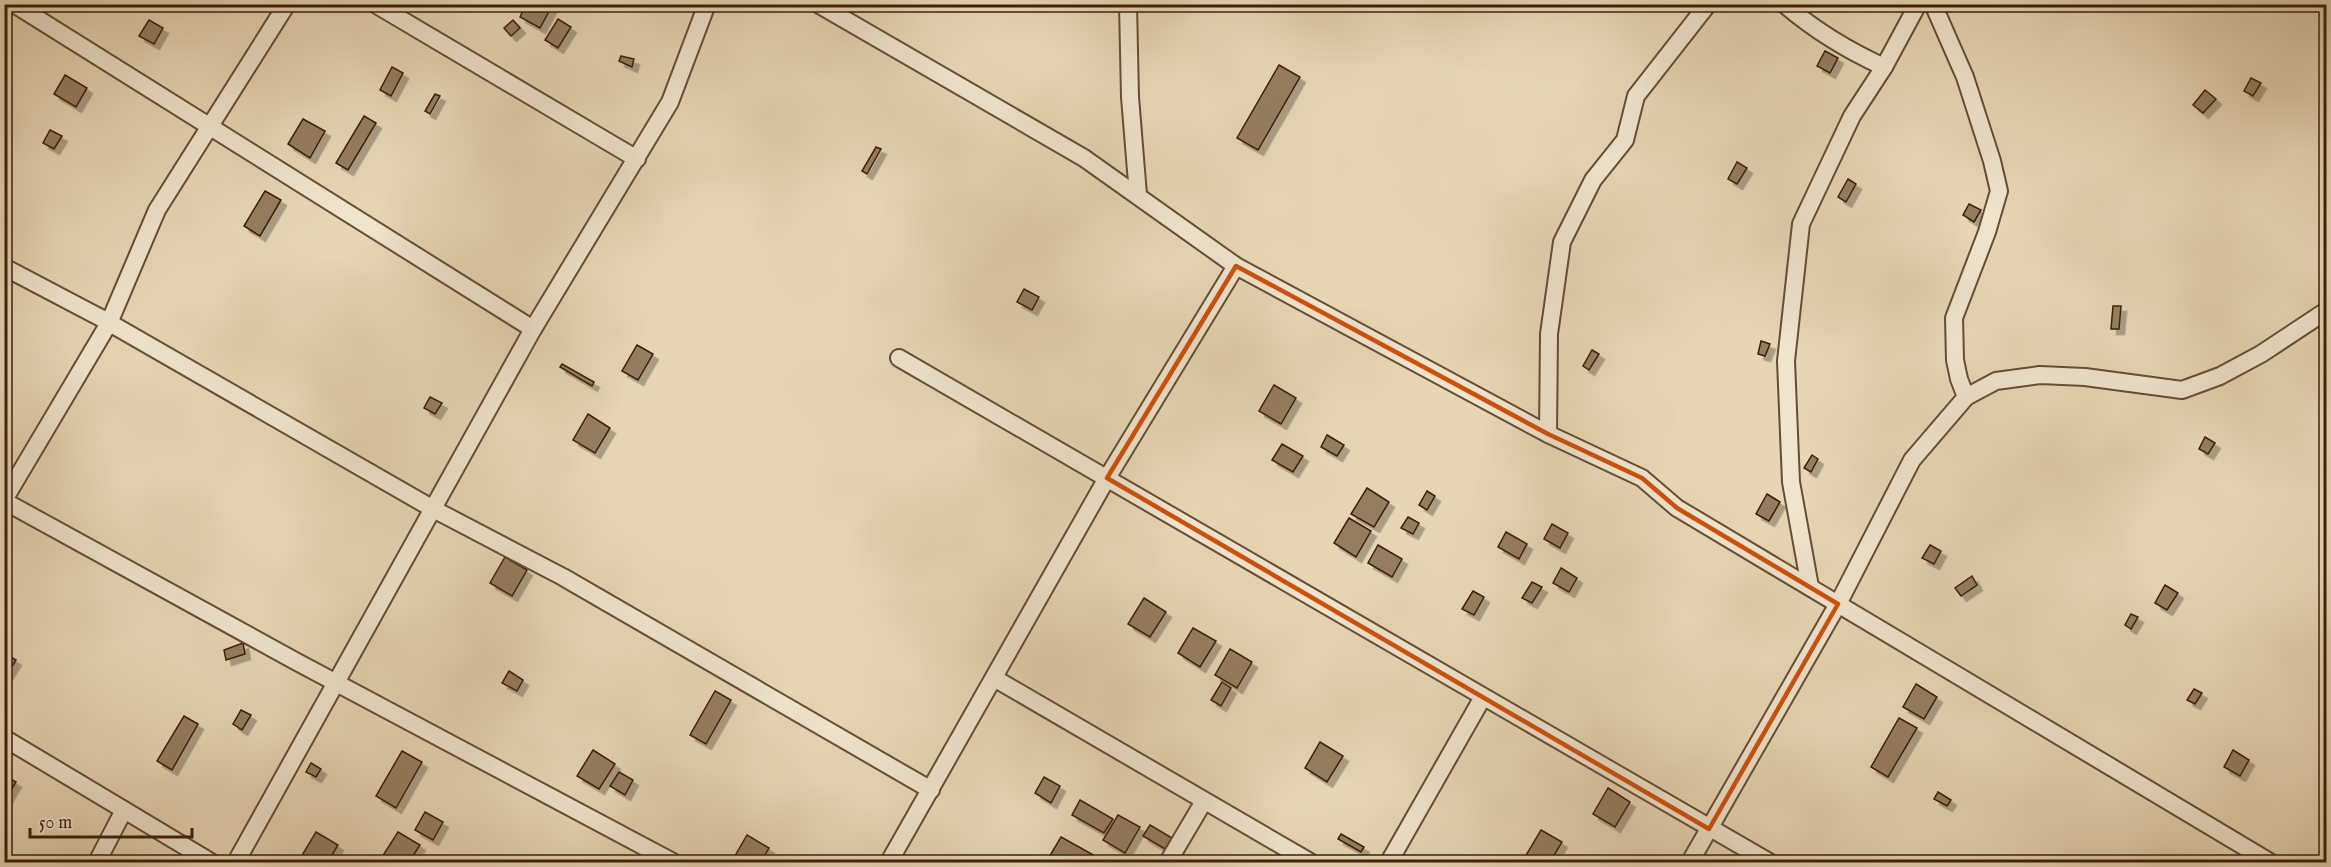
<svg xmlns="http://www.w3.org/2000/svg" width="2331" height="867" viewBox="0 0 2331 867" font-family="'IM FELL English',serif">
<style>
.building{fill:#957e61;stroke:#3d1f08;stroke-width:1.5;filter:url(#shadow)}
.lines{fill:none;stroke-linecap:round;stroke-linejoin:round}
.minor-casing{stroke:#674d33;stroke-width:20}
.minor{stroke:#efe4ce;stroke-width:16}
.marked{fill:none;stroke:#ce500b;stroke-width:4.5;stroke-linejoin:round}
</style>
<defs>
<filter id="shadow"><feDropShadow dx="5.5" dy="5.5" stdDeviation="0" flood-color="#0004"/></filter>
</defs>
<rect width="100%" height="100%" fill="#e6d6b4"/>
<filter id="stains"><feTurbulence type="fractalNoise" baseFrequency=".00333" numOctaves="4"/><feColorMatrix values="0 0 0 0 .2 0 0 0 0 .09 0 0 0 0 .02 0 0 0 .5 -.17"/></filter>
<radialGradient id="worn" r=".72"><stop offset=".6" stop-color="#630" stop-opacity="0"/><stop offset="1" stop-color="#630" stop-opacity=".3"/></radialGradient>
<g class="building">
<polygon points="526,4 553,4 540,28 520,17"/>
<polygon points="558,19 571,27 558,48 545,40"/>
<polygon points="149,20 163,28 154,44 139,36"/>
<polygon points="513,20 520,28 511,36 504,28"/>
<polygon points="1825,51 1838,58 1830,73 1817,66"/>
<polygon points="621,56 634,59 632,67 619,61"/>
<polygon points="1279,65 1300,77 1258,150 1237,138"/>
<polygon points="392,67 403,73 391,96 380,90"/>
<polygon points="65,75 87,88 76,107 54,94"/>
<polygon points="2251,78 2261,83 2253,96 2244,91"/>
<polygon points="2205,90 2216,99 2203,113 2193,105"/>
<polygon points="435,94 440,96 430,114 425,111"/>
<polygon points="364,116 376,123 348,170 336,163"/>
<polygon points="303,119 325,131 310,158 288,144"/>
<polygon points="50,130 62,136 54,149 43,143"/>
<polygon points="876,147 881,149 867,174 862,171"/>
<polygon points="1737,162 1747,168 1737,184 1728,179"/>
<polygon points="1848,179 1856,184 1846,202 1838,197"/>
<polygon points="265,191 281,200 260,236 244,226"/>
<polygon points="1969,204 1981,210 1974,222 1963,215"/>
<polygon points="1024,289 1039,297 1032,310 1017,302"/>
<polygon points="2113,306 2121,306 2119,329 2111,329"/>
<polygon points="1761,341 1770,344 1765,356 1758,354"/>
<polygon points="637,345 653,354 638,380 622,371"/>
<polygon points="1592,350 1599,354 1589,370 1583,366"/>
<polygon points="562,364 594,382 592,386 560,367"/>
<polygon points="1274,385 1296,398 1281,424 1259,411"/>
<polygon points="430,397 442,403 435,414 424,408"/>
<polygon points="588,414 610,428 595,453 573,440"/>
<polygon points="1327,435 1344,445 1337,456 1321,447"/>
<polygon points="2205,437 2215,443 2208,454 2199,449"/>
<polygon points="1282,444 1303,456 1293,472 1272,460"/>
<polygon points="1812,455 1818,459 1811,472 1804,468"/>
<polygon points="1367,488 1389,502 1374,527 1351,514"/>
<polygon points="1427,491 1435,496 1427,510 1419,505"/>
<polygon points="1767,494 1780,502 1769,521 1756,514"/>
<polygon points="1408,517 1419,523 1413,534 1401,528"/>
<polygon points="1349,518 1371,531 1356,557 1334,543"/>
<polygon points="1552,524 1568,533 1560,548 1544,539"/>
<polygon points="1506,532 1527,544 1519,559 1498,547"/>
<polygon points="1378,545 1402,559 1392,577 1368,563"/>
<polygon points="1930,545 1941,551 1934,564 1922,558"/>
<polygon points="505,557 527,570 512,596 490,583"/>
<polygon points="1561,568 1577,578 1569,592 1553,583"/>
<polygon points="1972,576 1977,585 1961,596 1955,588"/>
<polygon points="1532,582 1542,587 1532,603 1522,598"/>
<polygon points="2165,585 2178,593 2167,610 2155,603"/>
<polygon points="1473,591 1484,597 1474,615 1462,609"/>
<polygon points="1144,598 1166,612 1150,637 1128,624"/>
<polygon points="2131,614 2138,617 2131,629 2125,625"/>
<polygon points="1193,628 1216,641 1200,667 1178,653"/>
<polygon points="243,643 245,654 226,660 224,650"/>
<polygon points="1230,649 1252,662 1237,688 1215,675"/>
<polygon points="6,654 16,660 6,676 4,675"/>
<polygon points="509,671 523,680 517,691 502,683"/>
<polygon points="1222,682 1231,688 1221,706 1211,700"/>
<polygon points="1916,684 1937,697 1924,719 1903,707"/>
<polygon points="2194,689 2202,693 2195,704 2187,700"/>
<polygon points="715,691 731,700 706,744 690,735"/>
<polygon points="241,710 251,715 242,730 233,724"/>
<polygon points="184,716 198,724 172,770 157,761"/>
<polygon points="1899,718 1917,728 1888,777 1871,767"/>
<polygon points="1320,742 1343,756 1327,782 1305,768"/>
<polygon points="593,750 615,764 599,789 577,776"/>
<polygon points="2233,750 2249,760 2240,776 2224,767"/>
<polygon points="402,751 422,762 396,808 376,796"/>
<polygon points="311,763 321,769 316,777 306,772"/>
<polygon points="619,772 633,780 625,795 610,786"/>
<polygon points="4,775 16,782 4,802"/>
<polygon points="1044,777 1060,786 1051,803 1035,793"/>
<polygon points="1608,788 1630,802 1615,827 1593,814"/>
<polygon points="1938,792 1951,800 1947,806 1934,799"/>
<polygon points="1080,800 1113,819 1104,833 1072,815"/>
<polygon points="425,812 443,822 433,840 415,830"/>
<polygon points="1118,815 1140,827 1125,853 1103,840"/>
<polygon points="1150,825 1172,838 1165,849 1143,836"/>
<polygon points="1541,830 1562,842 1550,862 1522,862"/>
<polygon points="316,832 338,845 328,862 310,862 301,857"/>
<polygon points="398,832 420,845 409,862 391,862 382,857"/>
<polygon points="1341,834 1364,847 1361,852 1338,839"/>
<polygon points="747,835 769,848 761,862 732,861"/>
<polygon points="1061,837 1106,862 1055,862 1048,859"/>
</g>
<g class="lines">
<g class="minor-casing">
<g id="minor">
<polyline points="14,4 533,329"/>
<polyline points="375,4 637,159"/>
<polyline points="818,4 1084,158 1236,266 1548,434 1642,478 1677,508 2270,862"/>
<polyline points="1128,4 1130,97 1138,195"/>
<path d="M 1784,4 C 1813,29 1849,51 1884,67"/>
<polyline points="4,267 101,318 435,510 563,577 931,790"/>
<polyline points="899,358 1769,862"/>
<polyline points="1966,397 1996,381 2040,375 2085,377 2182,390 2220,376 2261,354 2326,311"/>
<polyline points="1548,434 1549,334 1562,242 1593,180 1625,140 1636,96 1708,4"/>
<polyline points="4,500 109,323 157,210 287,4"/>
<polyline points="4,501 297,662 673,862"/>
<polyline points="1810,587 1791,482 1786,361 1801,224 1852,116 1884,67 1918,4"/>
<polyline points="994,678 1310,862"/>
<polyline points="4,738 211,862"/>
<polyline points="97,862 124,810"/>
<polyline points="236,862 533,329 670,102 707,4"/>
<polyline points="889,862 1107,478 1236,266"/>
<polyline points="1168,862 1204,801"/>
<polyline points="1389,862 1483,697"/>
<polyline points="1690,862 1838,604 1912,460 1966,397 1959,379 1955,360 1954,318 1987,232 1999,191 1992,161 1965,77 1933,4"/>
</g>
</g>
<use href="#minor" class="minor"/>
</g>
<path class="marked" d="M 1236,266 L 1548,434 L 1642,478 L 1677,508 L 1838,604 L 1709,829 L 1107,478 Z"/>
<rect width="2331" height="867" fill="none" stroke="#e6d6b4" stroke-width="24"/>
<rect x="6" y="6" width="2319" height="855" fill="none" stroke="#3d1f08" stroke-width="3"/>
<rect x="12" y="12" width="2307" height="843" fill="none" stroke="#3d1f08" stroke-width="1.5"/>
<path d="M30 828v9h162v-9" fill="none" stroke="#3d1f08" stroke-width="3"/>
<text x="39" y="828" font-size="18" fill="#3d1f08" stroke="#efe4ce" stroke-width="4.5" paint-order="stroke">50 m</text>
<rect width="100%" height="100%" filter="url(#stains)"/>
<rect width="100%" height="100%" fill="url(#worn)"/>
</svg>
